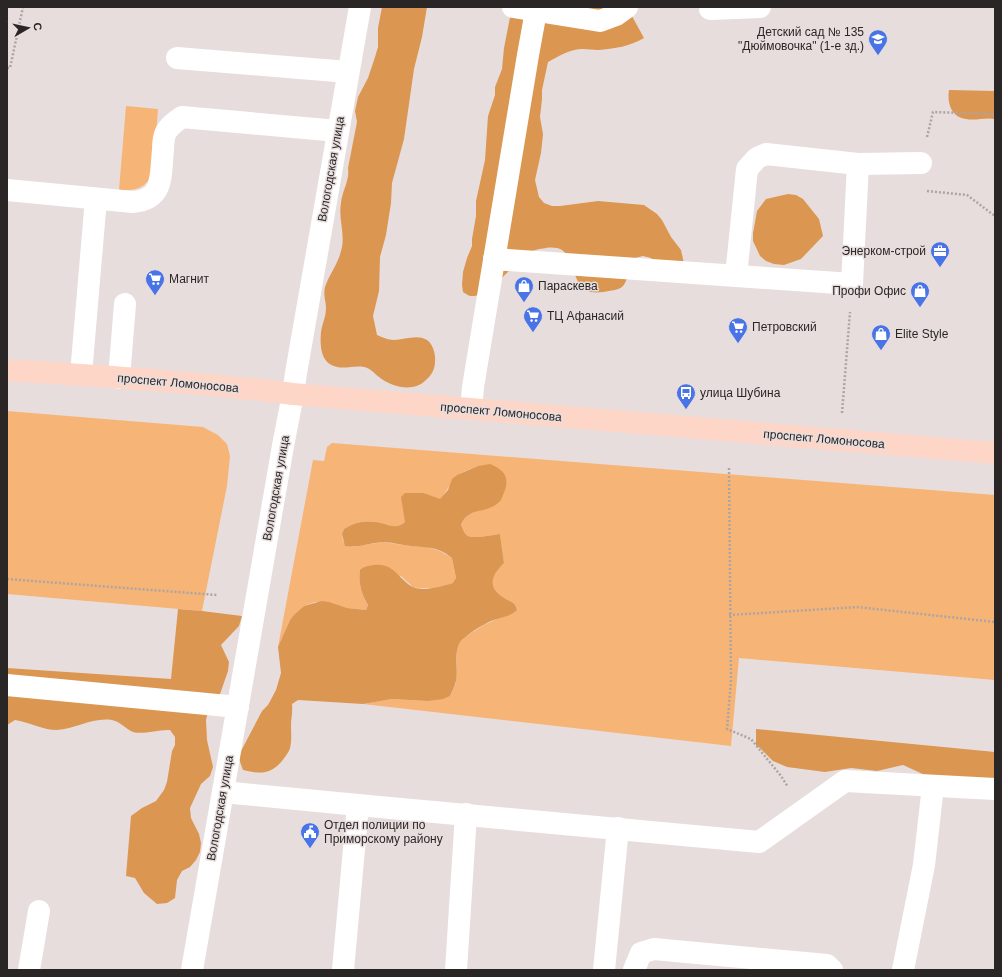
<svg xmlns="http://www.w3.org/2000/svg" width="1002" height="977" viewBox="0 0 1002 977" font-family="Arial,sans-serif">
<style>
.green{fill:#f6b577}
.forest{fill:#db9651}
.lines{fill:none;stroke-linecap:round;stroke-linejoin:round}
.path{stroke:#ada4a4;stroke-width:2.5;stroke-dasharray:2 2;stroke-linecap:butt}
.minor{stroke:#fff;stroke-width:22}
.major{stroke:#fed6c8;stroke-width:22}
.labels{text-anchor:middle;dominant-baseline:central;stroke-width:3;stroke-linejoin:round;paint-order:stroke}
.poi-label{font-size:12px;fill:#2a2626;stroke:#e8dddd;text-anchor:start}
.street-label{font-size:12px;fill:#2a2626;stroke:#e8dddd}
</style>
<rect width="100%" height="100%" fill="#e8dddd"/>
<g class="green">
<path d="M 126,106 L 158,109 C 157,122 156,136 155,149 C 152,176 152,192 119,190 Z"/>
<polygon points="7,411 203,427 218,435 227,444 230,456 227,486 202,611 7,594"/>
<path d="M 332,443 L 995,495 L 995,680 L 739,658 L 731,746 L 363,704 L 392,699 L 428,701 L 450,696 L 456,683 L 457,650 L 459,643 L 465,637 L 484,625 L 497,619 L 508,601 C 504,598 499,596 497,594 C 486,583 496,571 504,563 L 500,534 C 493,535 474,539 468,536 C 464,534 462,529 461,525 L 464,519 L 469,514 L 499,503 L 505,490 L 478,466 C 473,468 468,470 463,472 C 453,477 447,491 440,500 L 424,493 L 405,493 L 405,522 C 395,531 386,524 375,522 C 363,520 353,523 344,529 L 342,534 L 343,541 L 352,547 L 382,542 L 411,546 L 427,547 L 440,551 L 452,558 L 456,578 L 454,583 L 434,588 L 418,588 L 413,587 L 401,576 L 360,570 C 358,582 362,595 368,605 L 366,610 L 347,608 L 315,602 L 304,606 L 290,620 L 278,647 L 313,460 L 324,461 L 327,447 Z"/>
</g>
<g class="forest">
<path d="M 382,7 L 427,7 L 422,37 L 414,69 L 404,139 L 392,183 L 391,203 L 386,235 L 380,257 L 379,291 L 373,316 L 377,335 C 382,337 388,340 394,340 C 404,340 417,334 427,340 C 433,344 436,355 435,362 C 435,369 431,376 426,380 C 413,393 392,387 379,377 C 374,373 370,368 364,367 C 354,365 343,370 334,366 C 320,362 320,343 321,332 C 322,324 326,317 326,308 C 326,301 323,295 325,287 C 329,275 338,264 341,251 C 346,235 338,220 341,203 C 342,191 350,180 348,168 L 357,122 L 355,111 L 358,97 L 368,78 L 375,57 L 378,47 L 378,28 Z"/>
<path d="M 512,7 L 627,7 L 644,38 C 631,46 614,49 598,50 C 593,50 588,49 583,49 C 570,49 559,56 548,62 L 542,90 L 542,99 L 540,117 L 543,134 L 541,153 L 535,180 L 539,197 L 544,203 L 552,206 L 560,206 L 598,201 L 644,205 L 657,214 L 662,220 L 671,237 L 681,250 L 685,268 L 655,264 L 651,258 L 643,256 L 635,258 C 634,260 631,263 630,266 C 628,271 628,278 625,283 C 622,289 616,290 609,291 C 604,292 597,293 591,292 C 565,285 581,243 546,248 C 539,249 532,250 526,255 C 514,264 487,298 471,296 C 469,296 466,294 463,292 L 462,285 L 463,272 L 467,258 L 472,246 L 472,239 L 476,216 L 476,201 L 485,160 L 488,116 L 495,95 L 495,87 L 502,69 L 504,48 Z"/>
<path d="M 949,90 L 995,91 L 995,119 C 985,117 976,121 966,119 C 951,117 947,103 949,90 Z"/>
<polygon points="788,194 796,195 803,199 819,219 823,236 801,259 784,265 774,264 766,261 760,256 753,241 753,233 757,211 766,199"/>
<path d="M 490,464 C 505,470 510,478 504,493 C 502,497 501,502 497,504 C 484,514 468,507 461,525 C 463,529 464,534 468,536 C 474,539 493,535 500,534 L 504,563 C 492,575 486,587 504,598 C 507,600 512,602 514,604 C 516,606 516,608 517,610 C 510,617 501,617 491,621 C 484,624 462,637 459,644 C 454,655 458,670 456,681 C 455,686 452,691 450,696 L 443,699 L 428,701 L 392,699 L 363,704 L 298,700 L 292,704 C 293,712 291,718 291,726 C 291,733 292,740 290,748 C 289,752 285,757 282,761 C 270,775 260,774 243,770 L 239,759 L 240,753 L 262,711 L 268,705 L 276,690 L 281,673 L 278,647 L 290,620 L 294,615 L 304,606 L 322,601 L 329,602 L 347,608 L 366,610 L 368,605 C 362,595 358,583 360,570 C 364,566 368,566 374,565 C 394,562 399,580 413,587 C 425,592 442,586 453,583 L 456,578 L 452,558 C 437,546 428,548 411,546 C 401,545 392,542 382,542 C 370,543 358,548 345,546 L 342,534 L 344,529 C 353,523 363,520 375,522 C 386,523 395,531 405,522 L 401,497 L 405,493 L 424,493 L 440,499 L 448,490 L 452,479 L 457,475 L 478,466 Z"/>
<path d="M 178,609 L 202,611 L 242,616 L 239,626 L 221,645 L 229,662 L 228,671 L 219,697 L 208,711 L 206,720 L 207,740 L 213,767 L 210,776 L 201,784 L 190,808 L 191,818 L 199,834 L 201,843 L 200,852 L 196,860 L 190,867 L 182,871 L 177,880 L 175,898 L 167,903 L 157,904 L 144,893 L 135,878 L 126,876 L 131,816 L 142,808 L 156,801 L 164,790 L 167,782 L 172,751 L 175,745 L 175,737 L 170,730 C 160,729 142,735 133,732 C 126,729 121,722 112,720 C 93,717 75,729 57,730 C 42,730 29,722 15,720 L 7,725 L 7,668 L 171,679 Z"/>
<polygon points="756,729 995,752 995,784 925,775 903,765 877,771 851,768 825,772 787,767 773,761 760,748 756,746"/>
</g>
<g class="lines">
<g class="path">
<polyline points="7,68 10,68 23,7"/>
<polyline points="927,137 933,112 995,114"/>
<polyline points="927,191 967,195 995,216"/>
<polyline points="842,413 850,312"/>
<polyline points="729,468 731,680 727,729 751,739 781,776 788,787"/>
<polyline points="7,579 217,595"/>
<polyline points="729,615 857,607 995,622"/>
</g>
<g class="minor">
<polyline points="513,7 600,21 616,15 627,7"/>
<polyline points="710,9 760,7"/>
<polyline points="177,58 348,72"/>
<polyline points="858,164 921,163"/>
<path d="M 7,190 L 133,202 C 165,199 160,175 163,150 C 163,144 163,138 166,132 C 170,125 176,121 182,117 L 338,131"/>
<polyline points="494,259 852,284 858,164 766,154 757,158 747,169 736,276"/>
<polyline points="81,374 96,199"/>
<polyline points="119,378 125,304"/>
<polyline points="471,409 473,387 528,55 536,11"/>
<polyline points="7,685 238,707"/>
<polyline points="223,792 358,805 759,842 845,781 995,789"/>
<polyline points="29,970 39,911"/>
<polyline points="192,970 283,446 293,394 296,373 360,7"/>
<polyline points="343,970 358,805"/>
<polyline points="456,970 466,814"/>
<polyline points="604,970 618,828"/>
<polyline points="634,970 641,953 654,949 827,965 832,970"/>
<polyline points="903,970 924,865 933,786"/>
</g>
<path class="major" d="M 7,370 C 102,376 198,382 293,394 L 995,453"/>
</g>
<defs>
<g id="school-pin" transform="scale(1)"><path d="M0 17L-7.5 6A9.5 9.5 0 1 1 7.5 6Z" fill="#4974e7" stroke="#e8dddd"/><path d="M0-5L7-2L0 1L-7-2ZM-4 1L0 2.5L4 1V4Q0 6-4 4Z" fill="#fff"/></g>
<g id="office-pin" transform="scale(1)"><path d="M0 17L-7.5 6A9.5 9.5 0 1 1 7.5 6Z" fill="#4974e7" stroke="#e8dddd"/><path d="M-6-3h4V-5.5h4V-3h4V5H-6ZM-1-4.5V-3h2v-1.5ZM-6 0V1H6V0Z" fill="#fff"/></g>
<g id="supermarket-pin" transform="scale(1)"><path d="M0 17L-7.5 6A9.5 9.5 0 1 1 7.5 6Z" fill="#4974e7" stroke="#e8dddd"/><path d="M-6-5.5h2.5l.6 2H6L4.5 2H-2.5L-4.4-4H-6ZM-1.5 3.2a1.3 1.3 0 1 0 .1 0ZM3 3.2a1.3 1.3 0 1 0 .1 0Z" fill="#fff"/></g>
<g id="shop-pin" transform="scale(1)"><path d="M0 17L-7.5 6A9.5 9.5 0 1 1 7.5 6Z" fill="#4974e7" stroke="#e8dddd"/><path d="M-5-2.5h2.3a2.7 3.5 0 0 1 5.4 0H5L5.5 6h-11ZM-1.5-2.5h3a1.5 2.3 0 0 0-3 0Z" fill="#fff"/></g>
<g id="bus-pin" transform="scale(1)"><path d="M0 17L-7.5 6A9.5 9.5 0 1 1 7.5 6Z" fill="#4974e7" stroke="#e8dddd"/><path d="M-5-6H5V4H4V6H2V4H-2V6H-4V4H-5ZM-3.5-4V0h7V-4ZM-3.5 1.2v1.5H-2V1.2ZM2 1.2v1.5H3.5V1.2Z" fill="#fff"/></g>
<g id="civic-pin" transform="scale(1)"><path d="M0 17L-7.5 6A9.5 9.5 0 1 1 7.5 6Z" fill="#4974e7" stroke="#e8dddd"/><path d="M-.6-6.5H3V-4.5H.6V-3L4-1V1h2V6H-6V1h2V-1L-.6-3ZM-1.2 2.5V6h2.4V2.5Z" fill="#fff"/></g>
</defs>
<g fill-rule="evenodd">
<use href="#school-pin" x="878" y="39"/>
<use href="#office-pin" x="940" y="251"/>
<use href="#supermarket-pin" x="155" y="279"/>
<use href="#shop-pin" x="524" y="286"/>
<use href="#shop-pin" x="920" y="291"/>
<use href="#supermarket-pin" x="533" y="316"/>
<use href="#supermarket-pin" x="738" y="327"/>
<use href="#shop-pin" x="881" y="334"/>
<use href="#bus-pin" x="686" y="393"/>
<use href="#civic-pin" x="310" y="832"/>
</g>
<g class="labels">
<g class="poi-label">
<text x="864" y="32" text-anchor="end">Детский сад № 135<tspan x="864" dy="14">"Дюймовочка" (1-е зд.)</tspan></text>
<text x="926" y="251" text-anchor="end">Энерком-строй</text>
<text x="169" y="279">Магнит</text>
<text x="538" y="286">Параскева</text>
<text x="906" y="291" text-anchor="end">Профи Офис</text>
<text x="547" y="316">ТЦ Афанасий</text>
<text x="752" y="327">Петровский</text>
<text x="895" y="334">Elite Style</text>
<text x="700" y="393">улица Шубина</text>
<text x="324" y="825">Отдел полиции по<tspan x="324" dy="14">Приморскому району</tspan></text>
</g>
<g class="street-label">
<text transform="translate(331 169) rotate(-80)">Вологодская улица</text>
<text transform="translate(178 383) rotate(5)">проспект Ломоносова</text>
<text transform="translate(501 412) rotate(5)">проспект Ломоносова</text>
<text transform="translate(824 439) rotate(5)">проспект Ломоносова</text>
<text transform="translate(276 488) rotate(-80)">Вологодская улица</text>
<text transform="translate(220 808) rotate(-80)">Вологодская улица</text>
</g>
</g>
<rect width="1002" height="977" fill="none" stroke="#2a2626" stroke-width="16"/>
<g transform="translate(28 28) rotate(81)" stroke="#e8dddd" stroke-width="3" paint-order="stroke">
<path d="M0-3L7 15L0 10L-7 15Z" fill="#2a2626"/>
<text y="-6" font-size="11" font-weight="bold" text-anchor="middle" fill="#2a2626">С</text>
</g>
</svg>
